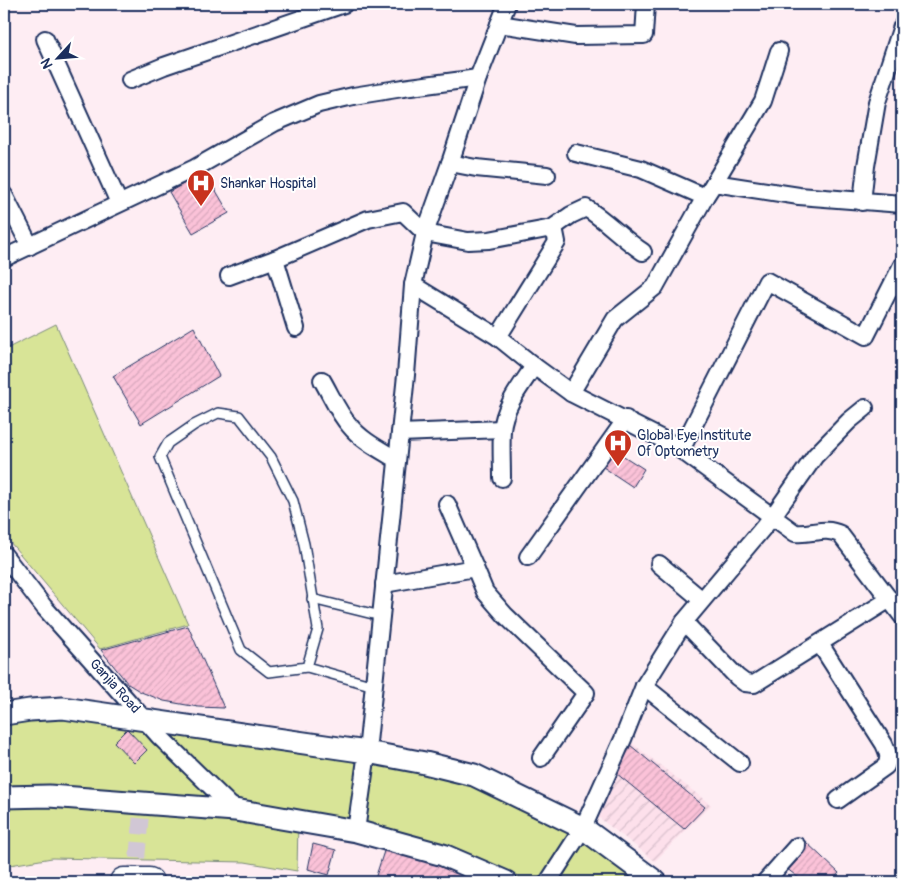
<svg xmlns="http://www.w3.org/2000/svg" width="906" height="886" viewBox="0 0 906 886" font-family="Pangolin,sans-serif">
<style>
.industrial{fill:url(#industrial-furrows)}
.green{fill:#d8e497;stroke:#7a8a7a}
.building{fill:url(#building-hatch);stroke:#1b2f5e}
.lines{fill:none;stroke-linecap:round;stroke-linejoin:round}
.minor-tunnel{stroke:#d1c7d5;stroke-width:16;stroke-dasharray:16 8;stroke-linecap:butt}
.service-casing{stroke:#1b2f5e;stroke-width:12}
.minor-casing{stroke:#1b2f5e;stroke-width:20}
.tertiary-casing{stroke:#1b2f5e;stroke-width:25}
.trunk-casing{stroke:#1b2f5e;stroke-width:31}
.service{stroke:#fff;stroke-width:9}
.minor{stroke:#fff;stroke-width:16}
.tertiary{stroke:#fff;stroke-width:21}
.trunk{stroke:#fff;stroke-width:28}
.labels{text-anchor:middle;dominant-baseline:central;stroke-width:4;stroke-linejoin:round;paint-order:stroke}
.poi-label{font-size:14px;fill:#1b2f5e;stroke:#fff;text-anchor:start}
.street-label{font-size:14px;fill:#1b2f5e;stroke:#fff}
</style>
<defs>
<pattern id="industrial-furrows" width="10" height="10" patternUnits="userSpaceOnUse" patternTransform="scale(1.25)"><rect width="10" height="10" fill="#fde0eb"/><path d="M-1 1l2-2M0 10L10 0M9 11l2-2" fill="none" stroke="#d8c0cc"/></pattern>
<pattern id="building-hatch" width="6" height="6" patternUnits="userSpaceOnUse" patternTransform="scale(1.25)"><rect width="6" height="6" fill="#fbc2d8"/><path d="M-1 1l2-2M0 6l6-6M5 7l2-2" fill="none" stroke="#d7a7bc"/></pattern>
</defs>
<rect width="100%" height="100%" fill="#feedf3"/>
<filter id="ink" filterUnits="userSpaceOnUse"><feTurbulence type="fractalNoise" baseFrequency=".02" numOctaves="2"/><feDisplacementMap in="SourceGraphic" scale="10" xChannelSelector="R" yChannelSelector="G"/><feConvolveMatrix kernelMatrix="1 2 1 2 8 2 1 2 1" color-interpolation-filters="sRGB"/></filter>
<g filter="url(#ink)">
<polygon class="industrial" points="628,740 711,805 655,861 594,814"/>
<g class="green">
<polygon points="56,324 188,624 100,649 4,535 4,350"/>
<polygon points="30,710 368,753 425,763 583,828 547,882 510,882 298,821 297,871 245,862 52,858 4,866 4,714"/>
<polygon points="584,840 641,882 560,882"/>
</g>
<g class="building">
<polygon points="205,172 229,213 193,233 169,192"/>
<polygon points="194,327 219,376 141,424 113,376"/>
<polygon points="608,446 644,469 633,487 597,463"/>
<polygon points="188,626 224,708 198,707 164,701 141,692 128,684 101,650"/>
<polygon points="127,729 147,750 134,763 114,742"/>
<polygon points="630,745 705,807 684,829 616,773"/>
<polygon points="806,842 839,873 831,882 804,882 786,868"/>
<polygon points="313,844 336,850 329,875 308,869"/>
<polygon points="386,845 480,882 374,882"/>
</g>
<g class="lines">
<polyline class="minor-tunnel" points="135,882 142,803"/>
<g class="service-casing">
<g id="service">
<polyline points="312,599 381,616"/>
<polyline points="307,667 318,629 304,544 293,501 271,457 239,416 218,413 194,425 168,443 160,457 241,650 269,672 307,667 374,686"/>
</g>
</g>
<g class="minor-casing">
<g id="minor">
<polyline points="499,24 576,36 644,35 646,4"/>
<polyline points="45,39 119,203"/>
<polyline points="130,80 164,66 344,4"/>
<polyline points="576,153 641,169 705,197 714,183 799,196 902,204"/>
<polyline points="450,163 476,168 547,175"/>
<polyline points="714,183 763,101 779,51"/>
<polyline points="4,195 30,246"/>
<polyline points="862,202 866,166 877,102 902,26"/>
<path d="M 551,229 L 571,215 L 586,208 C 607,221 623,239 643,252"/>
<polyline points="4,258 195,168 274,123 319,104 353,96 403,88 478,78"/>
<polyline points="229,276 275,259"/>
<path d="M 413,285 L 498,337 L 534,366 L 571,393 L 674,445 L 795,533 C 812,535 824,526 840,534 L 902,616"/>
<polyline points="296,328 275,259 368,219 403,212 425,233 468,241 489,240 547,229 555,232 557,242 498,337"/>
<path d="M 322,380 C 331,395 338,413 350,426 C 362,441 381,450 397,460"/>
<polyline points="571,393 615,319 655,287 705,197"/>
<polyline points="400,433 502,429"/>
<polyline points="681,450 767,281 866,336 902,265"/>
<path d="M 502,478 C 502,462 501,446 502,430 C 504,406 521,386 534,366"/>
<polyline points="447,504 475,568"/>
<polyline points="4,555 44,607 159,736 235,810"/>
<polyline points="528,557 626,419"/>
<polyline points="659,564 702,600"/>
<polyline points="384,584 475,568 485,592 505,615 586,693 541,758"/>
<polyline points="684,622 737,677 745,683 754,684 890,599"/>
<path d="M 820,644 L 884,744 C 888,753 890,757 886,766 L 838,800"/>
<polyline points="644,686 740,763"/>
<polyline points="356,831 367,752 406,375 413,285 425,233 450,163 478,78 507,4"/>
<polyline points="548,882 583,828 623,739 644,686 684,622 773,516 815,456 849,421 865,408"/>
<polyline points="765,882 797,846"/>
</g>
</g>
<g class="tertiary-casing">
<g id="tertiary">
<polyline points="4,714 30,710 63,708 367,752 425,763 474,775 583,828 656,882"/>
<polyline points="4,797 49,796 235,810 356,831 443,855 506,882"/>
</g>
</g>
<g class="trunk-casing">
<polyline id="trunk" points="124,882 149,882"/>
</g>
<use href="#service" class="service"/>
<use href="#minor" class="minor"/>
<use href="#tertiary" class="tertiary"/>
<use href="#trunk" class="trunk"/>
</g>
</g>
<defs>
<g id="hospital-pin" transform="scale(1.4375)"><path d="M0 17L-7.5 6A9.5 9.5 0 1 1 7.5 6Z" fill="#c8321e" stroke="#fff"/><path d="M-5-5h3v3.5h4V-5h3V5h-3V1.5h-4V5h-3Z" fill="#fff"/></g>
</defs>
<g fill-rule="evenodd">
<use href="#hospital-pin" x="201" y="183"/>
<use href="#hospital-pin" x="618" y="443"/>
</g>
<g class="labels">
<g class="poi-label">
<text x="220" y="183">Shankar Hospital</text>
<text x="637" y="435">Global Eye Institute<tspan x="637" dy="16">Of Optometry</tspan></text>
</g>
<g class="street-label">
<text transform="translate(115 686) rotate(48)">Ganjia Road</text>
</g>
</g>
<rect width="906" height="886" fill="none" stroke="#fff" stroke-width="20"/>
<rect x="10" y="10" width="886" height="866" fill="none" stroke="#1b2f5e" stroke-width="2" filter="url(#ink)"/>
<g transform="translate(58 58) rotate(244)" stroke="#ffffff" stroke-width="4" paint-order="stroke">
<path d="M0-4L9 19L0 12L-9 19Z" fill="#1b2f5e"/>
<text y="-8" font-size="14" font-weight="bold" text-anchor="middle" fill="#1b2f5e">N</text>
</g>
</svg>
